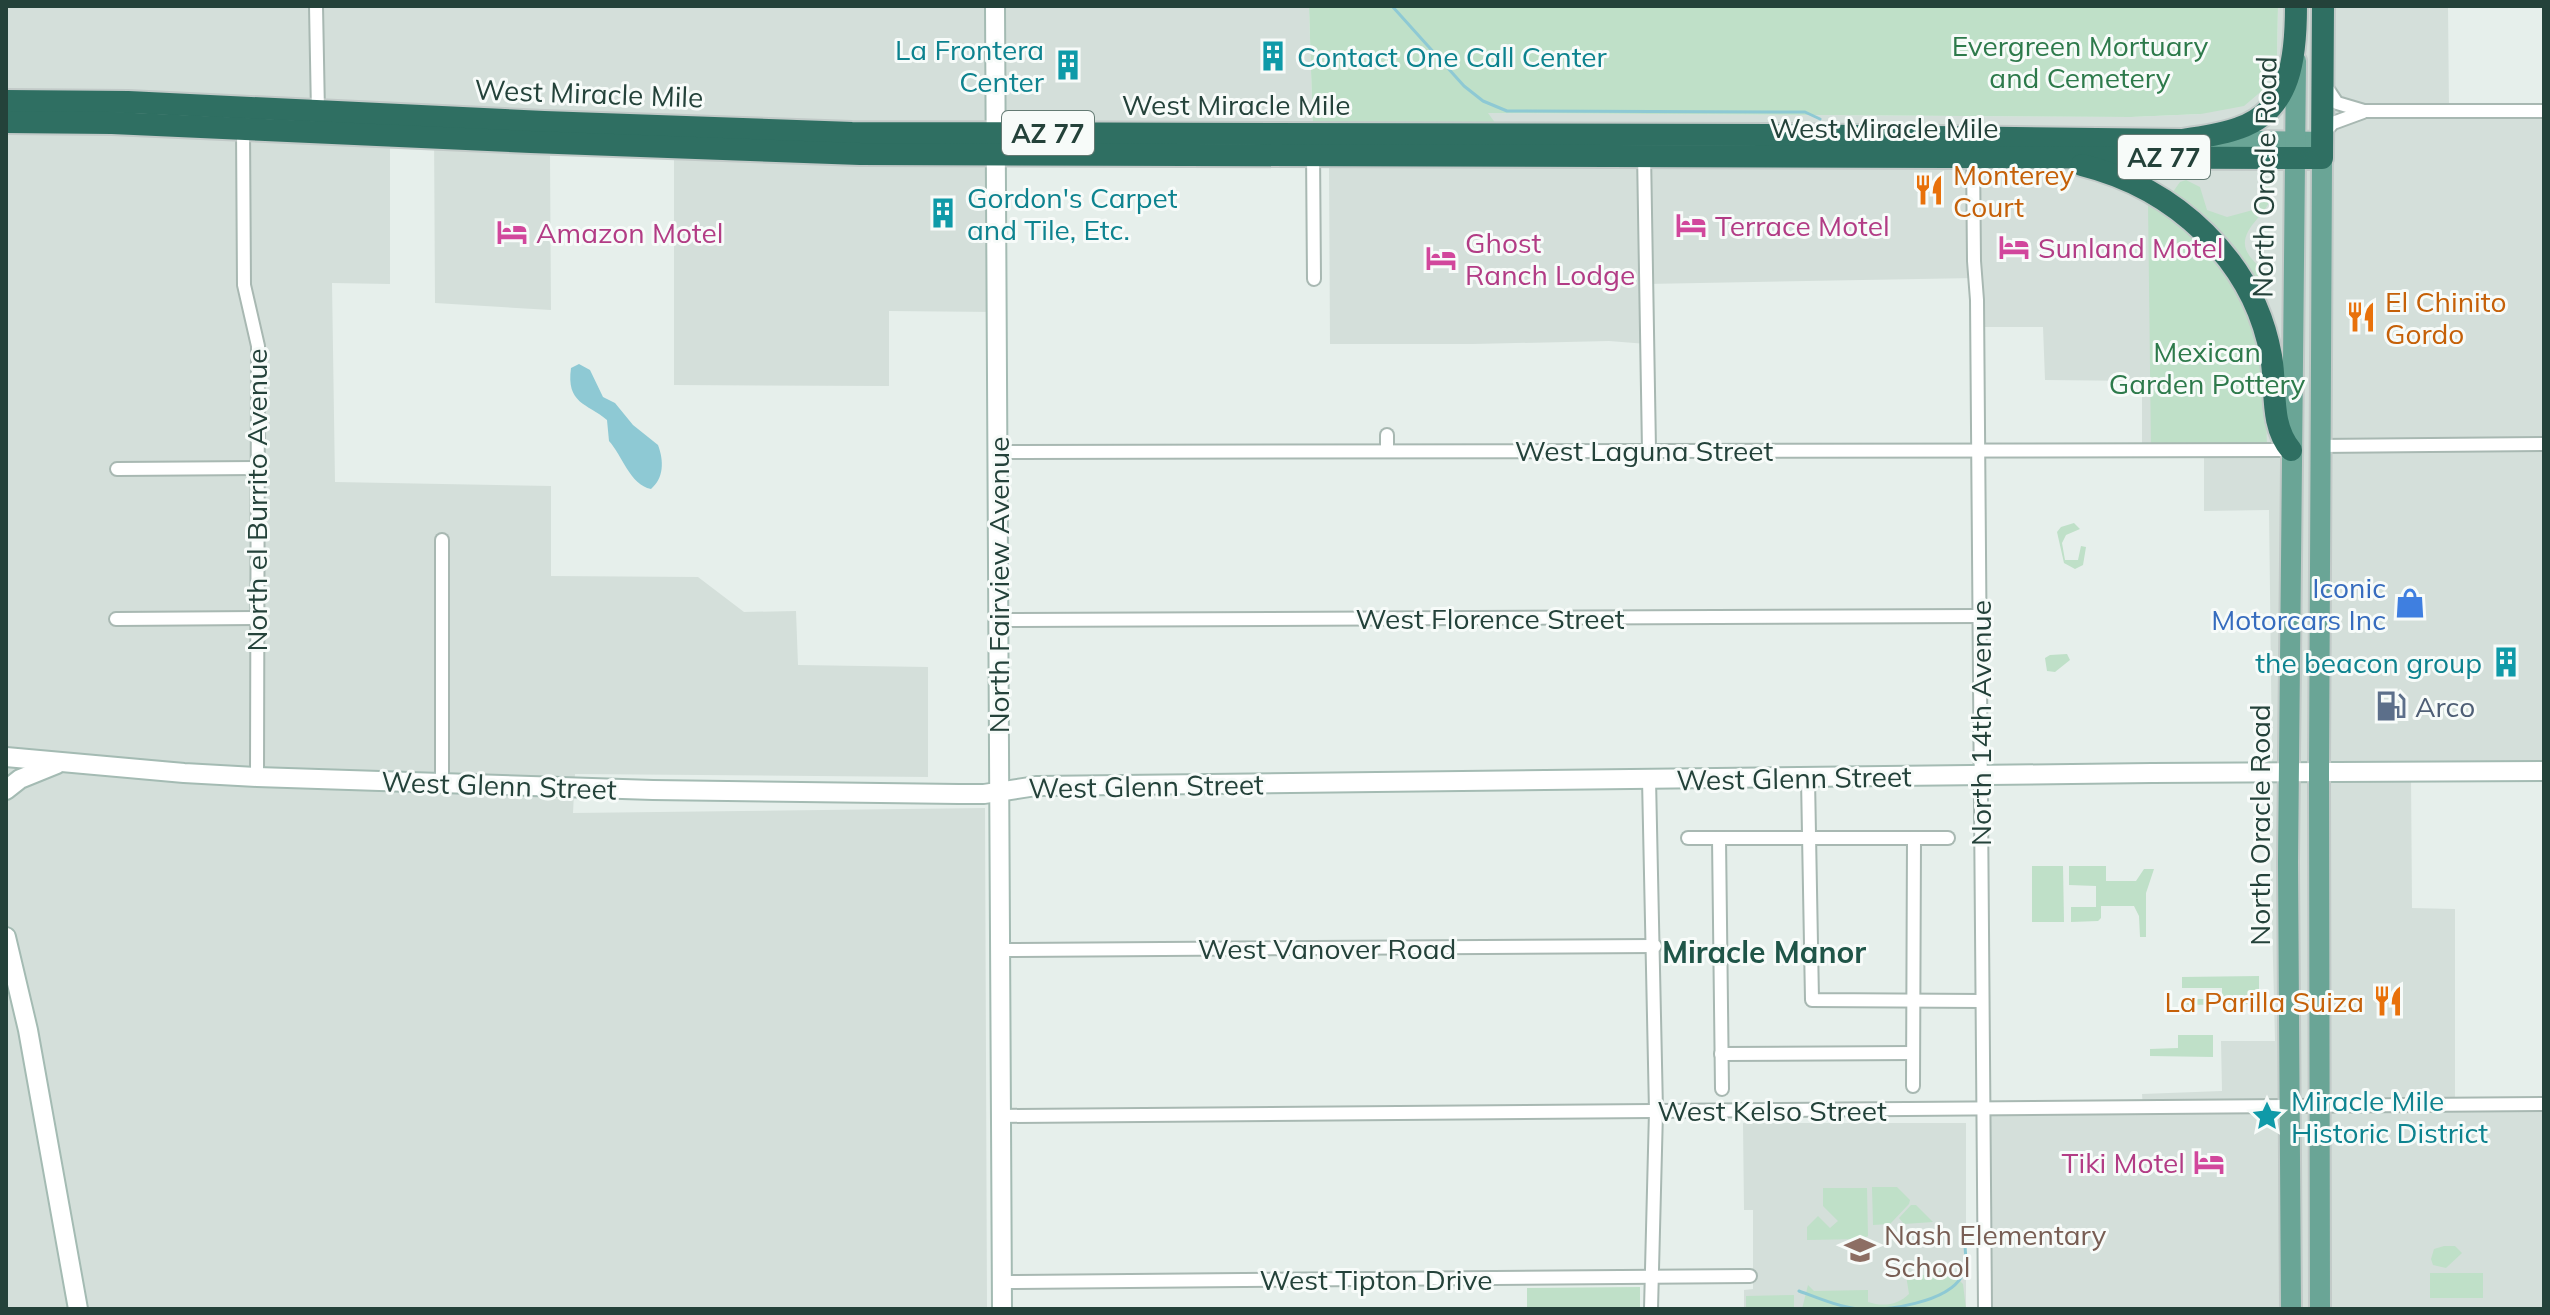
<svg xmlns="http://www.w3.org/2000/svg" width="2550" height="1315" viewBox="0 0 2550 1315" font-family="Mulish,sans-serif">
<style>
.built{fill:#d4dfda}
.green{fill:#bfe0c8}
.water{fill:#8ec9d4}
.lines{fill:none;stroke-linecap:round;stroke-linejoin:round}
.stream{stroke:#8ec9d4;stroke-width:3}
.street-casing{stroke:#a8b8b2;stroke-width:16}
.secondary-casing{stroke:#a4bbb3;stroke-width:22}
.primary-casing{stroke:#c2cac8;stroke-width:24}
.highway-casing{stroke:#c2cac8;stroke-width:26}
.street{stroke:#fff;stroke-width:12}
.secondary{stroke:#fff;stroke-width:18}
.primary{stroke:#6aa596;stroke-width:20}
.highway{stroke:#2f6f62;stroke-width:22}
.labels{text-anchor:middle;dominant-baseline:central;stroke-width:6;stroke-linejoin:round;paint-order:stroke}
.shield{fill:#f7fbf9;stroke:#637a73;stroke-width:2}
.shield-label{font-size:26px;font-weight:bold;fill:#24423a}
.park-label{font-size:28px;fill:#2d7a4b;stroke:#f7fbf9}
.culture-label{font-size:28px;fill:#0d838f;stroke:#f7fbf9;text-anchor:start}
.street-label{font-size:28px;fill:#24423a;stroke:#f7fbf9}
.food-label{font-size:28px;fill:#c56008;stroke:#f7fbf9;text-anchor:start}
.hotel-label{font-size:28px;fill:#b23c85;stroke:#f7fbf9;text-anchor:start}
.shop-label{font-size:28px;fill:#366cbe;stroke:#f7fbf9;text-anchor:end}
.service-label{font-size:28px;fill:#4e5e75;stroke:#f7fbf9;text-anchor:start}
.education-label{font-size:28px;fill:#785e54;stroke:#f7fbf9;text-anchor:start}
.neighbourhood-label{font-size:30px;font-weight:bold;fill:#1f5548;stroke:#f7fbf9}
</style>
<rect width="100%" height="100%" fill="#e6efeb"/>
<g class="built">
<polygon points="6,6 1309,6 1313,134 1503,134 1487,113 2131,117 2201,114 2277,58 2278,6 2448,6 2449,111 2544,111 2544,771 2411,774 2412,908 2455,909 2455,1104 2544,1104 2544,1309 1985,1309 1985,1110 2143,1108 2142,1094 2222,1091 2221,1041 2275,1041 2270,840 2272,757 2269,510 2204,511 2204,449 2142,449 2142,381 2045,380 2043,327 1977,327 1975,278 1646,284 1647,344 1609,341 1473,344 1330,344 1329,168 1313,167 1312,155 995,154 996,312 889,311 889,386 674,385 674,159 550,155 551,310 435,303 434,128 390,136 390,284 332,283 335,482 551,486 551,576 698,577 744,612 796,611 798,665 928,667 928,777 575,774 573,813 985,808 987,1309 6,1309"/>
<polygon points="1743,1123 1966,1123 1966,1309 1744,1309 1744,1290 1753,1289 1753,1210 1744,1210"/>
</g>
<g class="green">
<polygon points="1309,6 2278,6 2277,58 2264,89 2244,106 2201,114 2131,117 1488,113 1504,135 1313,134"/>
<path d="M 2186,180 L 2200,187 L 2207,210 L 2227,217 L 2253,210 L 2259,201 L 2258,183 L 2266,180 C 2284,205 2248,218 2245,241 C 2243,261 2270,266 2268,290 L 2263,297 L 2170,196 L 2180,182 Z"/>
<polygon points="2148,202 2198,235 2249,301 2265,360 2267,450 2151,449"/>
<polygon points="2074,523 2080,529 2066,535 2062,543 2065,560 2078,560 2081,546 2086,547 2083,565 2075,569 2064,563 2057,532 2061,527"/>
<polygon points="2067,654 2070,660 2055,672 2047,671 2045,658 2050,655"/>
<polygon points="2032,866 2063,866 2064,922 2032,922"/>
<polygon points="2069,866 2106,866 2106,881 2136,881 2144,869 2154,869 2146,893 2146,937 2140,937 2139,916 2134,906 2101,906 2101,918 2098,921 2071,922 2071,907 2096,907 2096,886 2069,885"/>
<polygon points="2259,976 2259,1004 2183,1005 2183,999 2222,999 2222,988 2182,988 2182,977"/>
<polygon points="2178,1035 2213,1035 2213,1057 2150,1056 2150,1049 2178,1048"/>
<polygon points="1872,1187 1897,1187 1910,1200 1909,1204 1890,1224 1873,1225"/>
<polygon points="1823,1188 1867,1188 1868,1236 1862,1239 1807,1240 1807,1227 1818,1216 1830,1228 1838,1221 1823,1206"/>
<polygon points="1911,1205 1916,1205 1933,1222 1904,1224 1899,1218"/>
<polygon points="2444,1246 2455,1246 2462,1253 2446,1268 2433,1265 2431,1259 2434,1249"/>
<path d="M 1939,1271 L 1955,1272 L 1955,1276 L 1963,1284 L 1966,1309 L 1802,1309 L 1808,1285 L 1814,1291 L 1868,1290 L 1868,1302 C 1883,1307 1898,1305 1909,1294 L 1906,1275 L 1935,1275 Z"/>
<rect x="2430" y="1273" width="53" height="25"/>
<polygon points="1640,1287 1640,1309 1527,1309 1527,1288"/>
<polygon points="1794,1295 1794,1309 1746,1309 1746,1296"/>
</g>
<path class="water" d="M 579,364 L 590,370 L 603,397 L 615,403 L 633,425 L 658,445 C 664,461 664,478 651,489 C 630,485 622,455 609,441 L 607,420 C 587,403 566,404 571,368 Z"/>
<g class="lines">
<g class="stream">
<polyline points="1392,6 1464,86 1483,101 1507,111 1805,112 1820,119"/>
<path d="M 1799,1291 C 1818,1298 1839,1307 1859,1309 C 1886,1311 1947,1303 1962,1276 C 1969,1264 1964,1241 1963,1227"/>
</g>
<g class="street-casing">
<g id="street">
<polyline points="316,6 318,113"/>
<polyline points="2327,88 2337,103 2364,111 2544,111"/>
<polyline points="243,129 244,285 258,346 257,777"/>
<polyline points="2324,133 2333,123 2363,112"/>
<polyline points="1313,150 1314,279"/>
<polyline points="1973,152 1974,261 1977,300 1985,1309"/>
<polyline points="1644,153 1649,450"/>
<polyline points="1387,435 1387,451"/>
<polyline points="2319,446 2544,444"/>
<polyline points="998,452 2291,450"/>
<polyline points="117,469 258,468"/>
<polyline points="442,540 442,783"/>
<polyline points="116,619 256,618"/>
<polyline points="999,620 1980,616"/>
<polyline points="1649,779 1656,1111 1651,1309"/>
<polyline points="1808,779 1812,1000 1982,1001"/>
<polyline points="1688,838 1948,838"/>
<polyline points="1719,838 1722,1089"/>
<polyline points="1000,950 1655,946"/>
<polyline points="1721,1054 1913,1053"/>
<polyline points="1913,1086 1914,838"/>
<polyline points="1000,1116 2544,1104"/>
<polyline points="1003,1282 1750,1276"/>
</g>
</g>
<g class="secondary-casing">
<g id="secondary">
<polyline points="995,6 1002,1309"/>
<polyline points="6,757 184,773 257,777 653,790 959,794 984,794 1036,786 2152,773 2544,771"/>
<polyline points="6,790 20,779 57,764"/>
<polyline points="6,937 28,1030 78,1309"/>
</g>
</g>
<g class="primary-casing">
<g id="primary">
<polyline points="2210,140 2322,142"/>
<polyline points="2291,1309 2288,862 2296,61"/>
<polyline points="2320,1309 2319,774 2322,158"/>
</g>
</g>
<g class="highway-casing">
<g id="highway">
<path d="M 6,101 L 128,102 L 544,122 L 852,133 L 1773,135 L 2182,140 C 2201,137 2221,135 2239,128 C 2292,110 2296,55 2296,6"/>
<polyline points="6,122 112,123 531,142 860,154 2322,158 2323,6"/>
<path d="M 2082,165 C 2175,188 2254,260 2271,356 C 2277,388 2269,424 2291,450"/>
</g>
</g>
<use href="#street" class="street"/>
<use href="#secondary" class="secondary"/>
<use href="#primary" class="primary"/>
<use href="#highway" class="highway"/>
</g>
<defs>
<g id="building-bare" transform="scale(2.4)"><path d="M-4-6H4V6H1V3H-1V6H-4ZM-2.5-4.3h1.7v1.8h-1.7ZM.8-4.3h1.7v1.8H.8ZM-2.5-1h1.7V.8h-1.7ZM.8-1h1.7V.8H.8Z" fill="#0f9aa8" stroke="#f7fbf9" stroke-width="2.5" paint-order="stroke"/></g>
<g id="restaurant-bare" transform="scale(2.4)"><path d="M-5-6h1v4h1v-4h1v4h1v-4h1v5L-1.5 .5V6h-2V.5L-5-1ZM5-6V6H3V1.5H1.5Q1.5-4 5-6Z" fill="#e8710a" stroke="#f7fbf9" stroke-width="2.5" paint-order="stroke"/></g>
<g id="hotel-bare" transform="scale(2.4)"><path d="M-6-4.5h1.5V1H6V5H4.5V3h-9V5H-6ZM-4 0a1.8 1.8 0 1 1 3.6 0ZM.5 0V-2.5h3Q6-2.5 6 0Z" fill="#d1479c" stroke="#f7fbf9" stroke-width="2.5" paint-order="stroke"/></g>
<g id="shop-bare" transform="scale(2.4)"><path d="M-5-2.5h2.3a2.7 3.5 0 0 1 5.4 0H5L5.5 6h-11ZM-1.5-2.5h3a1.5 2.3 0 0 0-3 0Z" fill="#3f7fe0" stroke="#f7fbf9" stroke-width="2.5" paint-order="stroke"/></g>
<g id="fuel-bare" transform="scale(2.4)"><path d="M-5.5-6h7V0h2V4h1.3V-2.5L3-4.5l.8-.8L6-3V5H2.5V1h-1V6h-7ZM-4.2-4.7v3.2H.2V-4.7Z" fill="#5c6f8a" stroke="#f7fbf9" stroke-width="2.5" paint-order="stroke"/></g>
<g id="sight-bare" transform="scale(2.4)"><path d="M0-6L1.8-2.2L6-1.7L2.9 1.2L3.7 5.4L0 3.3L-3.7 5.4L-2.9 1.2L-6-1.7L-1.8-2.2Z" fill="#0f9aa8" stroke="#f7fbf9" stroke-width="2.5" paint-order="stroke"/></g>
<g id="school-bare" transform="scale(2.4)"><path d="M0-5L7-2L0 1L-7-2ZM-4 1L0 2.5L4 1V4Q0 6-4 4Z" fill="#8d6e63" stroke="#f7fbf9" stroke-width="2.5" paint-order="stroke"/></g>
</defs>
<g fill-rule="evenodd">
<use href="#building-bare" x="1273" y="56"/>
<use href="#building-bare" x="1068" y="65"/>
<use href="#restaurant-bare" x="1929" y="190"/>
<use href="#building-bare" x="943" y="213"/>
<use href="#hotel-bare" x="1691" y="225"/>
<use href="#hotel-bare" x="512" y="232"/>
<use href="#hotel-bare" x="2014" y="247"/>
<use href="#hotel-bare" x="1441" y="258"/>
<use href="#restaurant-bare" x="2361" y="317"/>
<use href="#shop-bare" x="2410" y="603"/>
<use href="#building-bare" x="2506" y="662"/>
<use href="#fuel-bare" x="2391" y="706"/>
<use href="#restaurant-bare" x="2388" y="1001"/>
<use href="#sight-bare" x="2267" y="1116"/>
<use href="#hotel-bare" x="2209" y="1162"/>
<use href="#school-bare" x="1860" y="1250"/>
</g>
<g class="labels">
<g class="shield">
<rect x="1002" y="111" width="92" height="44" rx="6"/>
<rect x="2118" y="135" width="92" height="44" rx="6"/>
</g>
<g class="shield-label">
<text x="1048" y="133">AZ 77</text>
<text x="2164" y="157">AZ 77</text>
</g>
<g class="park-label">
<text x="2080" y="45">Evergreen Mortuary<tspan x="2080" dy="32">and Cemetery</tspan></text>
<text x="2207" y="351">Mexican<tspan x="2207" dy="32">Garden Pottery</tspan></text>
</g>
<g class="culture-label">
<text x="1044" y="49" text-anchor="end">La Frontera<tspan x="1044" dy="32">Center</tspan></text>
<text x="1297" y="56">Contact One Call Center</text>
<text x="967" y="197">Gordon's Carpet<tspan x="967" dy="32">and Tile, Etc.</tspan></text>
<text x="2482" y="662" text-anchor="end">the beacon group</text>
<text x="2291" y="1100">Miracle Mile<tspan x="2291" dy="32">Historic District</tspan></text>
</g>
<g class="street-label">
<text transform="translate(589 93) rotate(2)">West Miracle Mile</text>
<text x="1236" y="104">West Miracle Mile</text>
<text x="1884" y="127">West Miracle Mile</text>
<text transform="translate(2264 177) rotate(-89)">North Oracle Road</text>
<text x="1644" y="450">West Laguna Street</text>
<text transform="translate(256 500) rotate(-90)">North el Burrito Avenue</text>
<text transform="translate(998 585) rotate(-90)">North Fairview Avenue</text>
<text x="1490" y="618">West Florence Street</text>
<text transform="translate(1980 723) rotate(-90)">North 14th Avenue</text>
<text transform="translate(1794 778) rotate(-1)">West Glenn Street</text>
<text transform="translate(499 785) rotate(2)">West Glenn Street</text>
<text transform="translate(1146 786) rotate(-1)">West Glenn Street</text>
<text transform="translate(2259 825) rotate(-90)">North Oracle Road</text>
<text x="1327" y="948">West Vanover Road</text>
<text x="1772" y="1110">West Kelso Street</text>
<text x="1376" y="1279">West Tipton Drive</text>
</g>
<g class="food-label">
<text x="1953" y="174">Monterey<tspan x="1953" dy="32">Court</tspan></text>
<text x="2385" y="301">El Chinito<tspan x="2385" dy="32">Gordo</tspan></text>
<text x="2364" y="1001" text-anchor="end">La Parilla Suiza</text>
</g>
<g class="hotel-label">
<text x="1715" y="225">Terrace Motel</text>
<text x="536" y="232">Amazon Motel</text>
<text x="1465" y="242">Ghost<tspan x="1465" dy="32">Ranch Lodge</tspan></text>
<text x="2038" y="247">Sunland Motel</text>
<text x="2185" y="1162" text-anchor="end">Tiki Motel</text>
</g>
<g class="shop-label">
<text x="2386" y="587">Iconic<tspan x="2386" dy="32">Motorcars Inc</tspan></text>
</g>
<g class="service-label">
<text x="2415" y="706">Arco</text>
</g>
<g class="education-label">
<text x="1884" y="1234">Nash Elementary<tspan x="1884" dy="32">School</tspan></text>
</g>
<g class="neighbourhood-label">
<text x="1764" y="952">Miracle Manor</text>
</g>
</g>
<rect width="2550" height="1315" fill="none" stroke="#24423a" stroke-width="16"/>
</svg>
